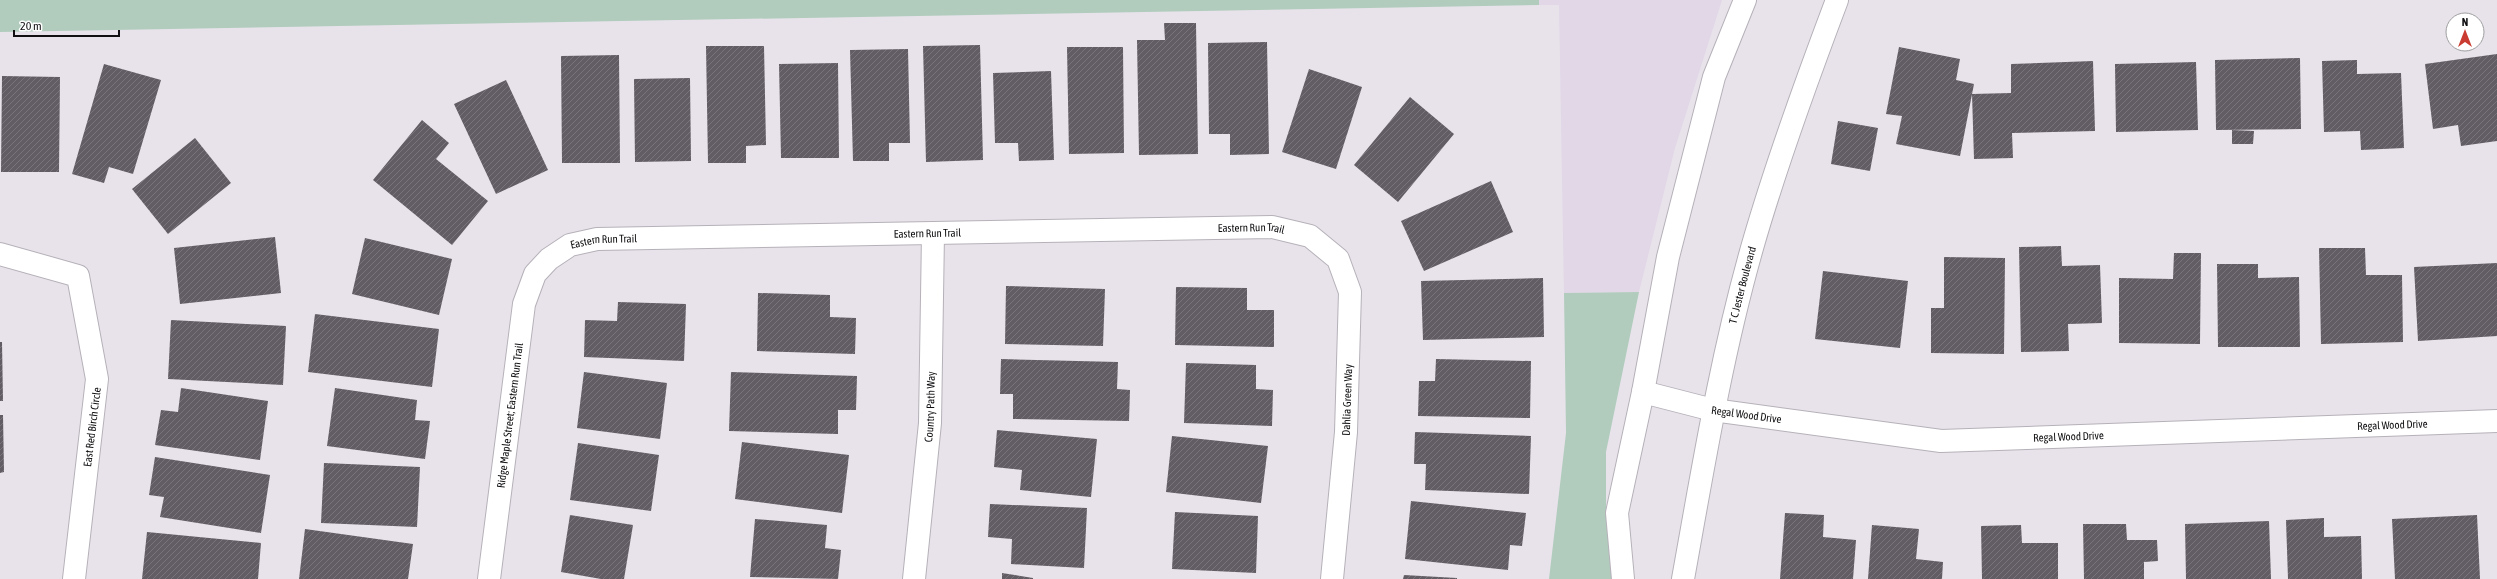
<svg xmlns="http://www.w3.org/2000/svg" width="2497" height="579" viewBox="0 0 2497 579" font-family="'Asap Condensed',sans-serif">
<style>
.built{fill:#e1d7e7}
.grass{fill:#b1ccbd}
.building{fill:url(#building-hatch)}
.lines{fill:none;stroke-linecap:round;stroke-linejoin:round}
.minor-casing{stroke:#b6b1b9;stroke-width:24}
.tertiary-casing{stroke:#b6b1b9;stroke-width:24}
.minor{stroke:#fff;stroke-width:22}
.tertiary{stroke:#fff;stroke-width:22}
.labels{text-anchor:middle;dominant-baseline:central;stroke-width:4;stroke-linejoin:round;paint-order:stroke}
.street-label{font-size:11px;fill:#110f12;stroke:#fff}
</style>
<defs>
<pattern id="building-hatch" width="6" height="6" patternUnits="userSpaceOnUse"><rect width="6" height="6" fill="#625d64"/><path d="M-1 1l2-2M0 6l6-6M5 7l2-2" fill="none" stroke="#787479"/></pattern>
</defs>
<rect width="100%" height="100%" fill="#e8e3eb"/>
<polygon class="built" points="1539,0 1722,0 1675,148 1639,292 1564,293 1559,5 1539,5"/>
<g class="grass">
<polygon points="0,0 1539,0 1539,5 0,32"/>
<polygon points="1639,292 1606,452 1606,518 1613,579 1549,579 1566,433 1564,293"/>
</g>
<g class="building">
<polygon points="1164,23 1196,23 1198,154 1139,155 1137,40 1165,40"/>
<polygon points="1267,42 1269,154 1230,155 1230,134 1209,134 1208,43"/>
<polygon points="980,45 983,160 926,162 923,46"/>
<polygon points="706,46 764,46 766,145 746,146 746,163 708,163"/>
<polygon points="1067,47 1123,47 1124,153 1069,154"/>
<polygon points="1899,47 1960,59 1956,80 1974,84 1960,156 1896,144 1902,116 1886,114"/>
<polygon points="908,49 910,143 889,143 889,161 853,161 850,50"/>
<polygon points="2497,54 2497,141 2461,146 2458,125 2433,129 2425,64"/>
<polygon points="619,55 620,163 562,163 561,56"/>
<polygon points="2300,58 2301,129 2216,130 2215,60"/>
<polygon points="2357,60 2357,74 2401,73 2404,148 2361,150 2360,131 2324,132 2322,61"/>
<polygon points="2093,61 2095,131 2012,133 2013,158 1974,159 1972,94 2011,93 2011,64"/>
<polygon points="2196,62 2198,130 2116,132 2115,64"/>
<polygon points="838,63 839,158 781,158 779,64"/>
<polygon points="104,64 161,80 133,174 109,167 104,183 72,174"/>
<polygon points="1309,69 1362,87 1336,169 1282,152"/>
<polygon points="1051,71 1054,160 1019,161 1018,143 995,143 993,73"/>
<polygon points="2,76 60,77 59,172 1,172"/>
<polygon points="690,78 691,161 635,162 634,79"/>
<polygon points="506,80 548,170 496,194 454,104"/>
<polygon points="1410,97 1454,134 1398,202 1354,165"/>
<polygon points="422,120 449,143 436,159 488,201 452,245 373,180"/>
<polygon points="1838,121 1878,128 1870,171 1831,164"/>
<polygon points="2232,130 2254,131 2253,144 2232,144"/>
<polygon points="195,138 231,183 168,234 132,189"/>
<polygon points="1491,181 1513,232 1424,271 1401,221"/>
<polygon points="275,237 281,293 180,304 174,248"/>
<polygon points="365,238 452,259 439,315 352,294"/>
<polygon points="2061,246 2062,266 2100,265 2102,323 2068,324 2069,351 2021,352 2019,247"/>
<polygon points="2319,248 2365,248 2366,275 2402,275 2403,342 2321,344"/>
<polygon points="2174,253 2201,253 2200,344 2119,343 2119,278 2173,279"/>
<polygon points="1944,257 2005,258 2004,354 1931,353 1931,308 1944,308"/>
<polygon points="2497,263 2497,336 2418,341 2414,267"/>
<polygon points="2217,264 2258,264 2258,278 2299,277 2300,347 2218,347"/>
<polygon points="1823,271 1908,281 1900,348 1815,339"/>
<polygon points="1543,278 1544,337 1423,340 1421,281"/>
<polygon points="1006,286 1105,289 1103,346 1005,344"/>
<polygon points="1176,287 1247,288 1247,310 1274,310 1274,347 1175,345"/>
<polygon points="758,293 830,295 830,317 856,318 855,354 757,351"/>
<polygon points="618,302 686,304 684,361 584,357 585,320 617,321"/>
<polygon points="315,314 439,329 432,387 308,372"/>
<polygon points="171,320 286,326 283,385 168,379"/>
<polygon points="0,342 2,342 3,401 0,401"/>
<polygon points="1001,359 1118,362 1117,389 1130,390 1129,421 1013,419 1013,394 1000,394"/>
<polygon points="1436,359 1531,361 1530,418 1418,416 1419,381 1435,381"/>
<polygon points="1186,363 1256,365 1256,389 1273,390 1272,426 1184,423"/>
<polygon points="584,372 667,383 660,439 577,428"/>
<polygon points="731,372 857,376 856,410 838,410 838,434 729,431"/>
<polygon points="181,388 268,401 260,460 155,445 161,410 178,412"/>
<polygon points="335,388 417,400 415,420 430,421 425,459 327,446"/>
<polygon points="0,415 3,415 4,472 0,473"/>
<polygon points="997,430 1097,439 1091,497 1020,490 1022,470 994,467"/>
<polygon points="1415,432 1531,436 1529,494 1425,490 1426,464 1414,464"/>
<polygon points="1172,436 1268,446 1261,503 1166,492"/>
<polygon points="742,442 849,455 842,513 735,499"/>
<polygon points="578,443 659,455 651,511 570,500"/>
<polygon points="155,457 270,475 261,533 160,517 164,497 149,495"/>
<polygon points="324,463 420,467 417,527 321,523"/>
<polygon points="1411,501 1526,513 1522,546 1510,545 1508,570 1405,559"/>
<polygon points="990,504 1087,508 1084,568 1011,564 1012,539 988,537"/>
<polygon points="1175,512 1258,516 1256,573 1172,569"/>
<polygon points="1785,513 1824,515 1823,537 1856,540 1853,579 1780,579"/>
<polygon points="570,515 633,525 624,579 601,579 561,572"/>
<polygon points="2477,515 2480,579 2395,579 2392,519"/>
<polygon points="2324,518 2324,537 2361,536 2362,579 2288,579 2286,520"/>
<polygon points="755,519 827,525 825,548 841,550 838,579 750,577"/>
<polygon points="2269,521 2271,579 2186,579 2185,524"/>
<polygon points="2083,524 2126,524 2127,540 2157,540 2158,561 2144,562 2144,579 2084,579"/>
<polygon points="1872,525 1919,529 1916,559 1943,562 1942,579 1868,579"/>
<polygon points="2021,525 2022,543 2058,543 2058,579 1982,579 1981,526"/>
<polygon points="305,529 413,544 408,579 299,579"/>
<polygon points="147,532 261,543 258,579 142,579"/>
<polygon points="1002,573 1033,578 1033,579 1002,579"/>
<polygon points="1404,575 1457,578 1457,579 1403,579"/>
</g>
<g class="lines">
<g class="minor-casing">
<g id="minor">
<polyline points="0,254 78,276 97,379 74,579"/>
<path id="s1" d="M 1643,392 L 1713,410 L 1941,441 L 2497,421"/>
<path id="s2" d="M 489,579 L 524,304 L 535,274 L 549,259 L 570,245 L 597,239 L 1272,227 L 1310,236 L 1338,259 L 1350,292 L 1346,432 L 1332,579"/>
<path id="s3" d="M 914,579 L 930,423 L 933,234"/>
</g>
</g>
<g class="tertiary-casing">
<g id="tertiary">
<polyline points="1623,579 1617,513 1643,392 1668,257 1714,77 1745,0"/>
<path id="s4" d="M 1683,579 C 1703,468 1721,357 1752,248 C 1776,164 1806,82 1837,0"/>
</g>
</g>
<use href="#minor" class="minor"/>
<use href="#tertiary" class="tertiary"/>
</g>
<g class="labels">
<g class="street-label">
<text stroke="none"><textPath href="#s2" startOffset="1037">Eastern Run Trail</textPath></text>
<text stroke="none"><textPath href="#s2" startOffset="713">Eastern Run Trail</textPath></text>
<text stroke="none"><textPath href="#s2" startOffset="389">Eastern Run Trail</textPath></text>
<text stroke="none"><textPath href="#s4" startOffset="300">T C Jester Boulevard</textPath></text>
<text transform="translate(1347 400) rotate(-88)">Dahlia Green Way</text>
<text stroke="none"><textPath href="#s3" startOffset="173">Country Path Way</textPath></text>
<text stroke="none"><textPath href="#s1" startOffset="106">Regal Wood Drive</textPath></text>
<text stroke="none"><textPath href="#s2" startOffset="165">Ridge Maple Street; Eastern Run Trail</textPath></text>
<text stroke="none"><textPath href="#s1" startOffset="754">Regal Wood Drive</textPath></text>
<text transform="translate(92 427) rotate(-83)">East Red Birch Circle</text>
<text stroke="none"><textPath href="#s1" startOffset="430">Regal Wood Drive</textPath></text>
</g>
</g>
<g transform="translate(2465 32)"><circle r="19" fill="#ffffff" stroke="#a09fa0"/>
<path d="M0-3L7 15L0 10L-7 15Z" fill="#ca3c31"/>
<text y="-6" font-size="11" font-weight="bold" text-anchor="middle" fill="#110f12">N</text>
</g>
<path d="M14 30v6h105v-6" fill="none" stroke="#110f12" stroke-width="2"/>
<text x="20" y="30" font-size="12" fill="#110f12" stroke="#ffffff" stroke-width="3" paint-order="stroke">20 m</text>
</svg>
